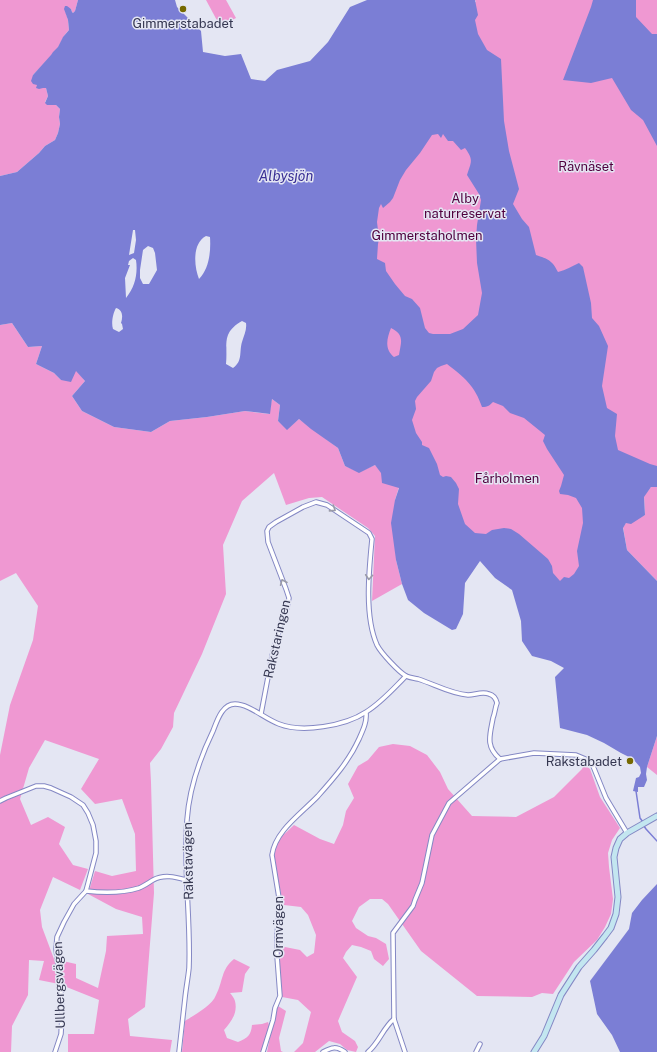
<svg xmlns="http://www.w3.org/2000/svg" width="657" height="1052" viewBox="0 0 657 1052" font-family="'Public Sans',sans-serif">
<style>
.green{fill:#ef98d2;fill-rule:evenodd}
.water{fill:#7b7ed5;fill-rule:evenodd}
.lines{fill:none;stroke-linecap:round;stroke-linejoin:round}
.stream{stroke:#7b7ed5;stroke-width:1.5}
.street-casing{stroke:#8488c4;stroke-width:5.5}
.secondary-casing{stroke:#8488c4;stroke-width:7}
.street{stroke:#fff;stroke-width:3.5}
.secondary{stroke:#c3e6f0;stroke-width:5}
.oneway{stroke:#9a9ba8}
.poi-dot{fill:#766900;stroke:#e4e6f3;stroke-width:1.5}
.labels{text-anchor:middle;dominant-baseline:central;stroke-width:3;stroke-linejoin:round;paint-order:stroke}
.poi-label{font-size:13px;fill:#353751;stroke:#e4e6f3}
.park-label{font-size:13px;fill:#50003e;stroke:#e4e6f3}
.street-label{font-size:13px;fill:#353751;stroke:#e4e6f3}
.water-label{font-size:14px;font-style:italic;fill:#3a2f95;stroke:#e4e6f3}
</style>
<rect width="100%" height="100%" fill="#e4e6f3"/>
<g class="green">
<path d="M 0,0 L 78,0 L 75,11 L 73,13 L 72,12 L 71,9 L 69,8 L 65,10 L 68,20 L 69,30 C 62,37 62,41 58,48 C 56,51 53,52 51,56 L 33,75 L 37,84 L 43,88 L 46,88 L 48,96 L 45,102 L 49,105 L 56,105 L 60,109 L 59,117 L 60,124 L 58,133 L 55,140 L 45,146 L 39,153 L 17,172 L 0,176 Z"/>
<polygon points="206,0 226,0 236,18 220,26"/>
<polygon points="451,0 476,2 475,0 657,0 657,477 626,468 606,643 441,519 300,94"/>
<path d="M 12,323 L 28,347 L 42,346 L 36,364 L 54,373 L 61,380 L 76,370 L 85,381 L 72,396 L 82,411 L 114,427 L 151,432 L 170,421 L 207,417 L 245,411 L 269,414 L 272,399 L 280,405 L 278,421 L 287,429 L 299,419 L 338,448 L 345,466 L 359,472 L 375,465 L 399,487 L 395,500 L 396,560 L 402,584 L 372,601 L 375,536 L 368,528 L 322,497 L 309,498 L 286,505 L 274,473 L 242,501 L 223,545 L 226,594 L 202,654 L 174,713 L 173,727 L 161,749 L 150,763 L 151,782 L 154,893 L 145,1007 L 128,1019 L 130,1036 L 172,1040 L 170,1052 L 68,1052 L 68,1034 L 94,1034 L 99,1000 L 59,984 L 39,980 L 44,961 L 29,960 L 28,995 L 12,1026 L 11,1052 L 0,1052 L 0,755 L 10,705 L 33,640 L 38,606 L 16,573 L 0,581 L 0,325 ZM 45,740 L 99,759 L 81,789 L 95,804 L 122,799 L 135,834 L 136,871 L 112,876 L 95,871 L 88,894 L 116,909 L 142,917 L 143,934 L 107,936 L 106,951 L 98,988 L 76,978 L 76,964 L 54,959 L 42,927 L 40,910 L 53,877 L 80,890 L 88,869 L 73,865 L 59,844 L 65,827 L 48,817 L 31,825 L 20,799 L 29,768 Z"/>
<polygon points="651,487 657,487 657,581 627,550 623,527 626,523 645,515 644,496"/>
<polygon points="657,736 657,775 647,767"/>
<polygon points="393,744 410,746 427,755 440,772 448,789 472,816 516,817 554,797 582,769 584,764 590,769 600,797 620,828 612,840 608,853 609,867 613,899 611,914 605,927 597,940 574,962 553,994 542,993 532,997 477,996 421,951 388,904 382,899 370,899 359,907 352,921 356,928 368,936 376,938 386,944 389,959 383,966 374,959 371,951 361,947 352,945 346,952 343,958 357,977 338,1021 342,1032 355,1041 358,1047 356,1052 347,1050 340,1044 329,1041 315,1052 294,1052 303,1043 311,1012 298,1000 282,997 278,958 280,946 300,950 307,957 314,953 316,935 308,915 301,907 284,905 278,882 274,852 277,841 294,825 320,839 334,844 343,825 346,811 354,798 348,784 358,766 368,760 379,747"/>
<path d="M 234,959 L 250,967 L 245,974 L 242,992 L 230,993 C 232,995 234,998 235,1001 C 238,1013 231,1022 224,1030 L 227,1038 L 238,1042 C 248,1038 251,1035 252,1025 L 262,1024 L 268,1022 L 269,1025 L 263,1052 L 182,1052 L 185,1021 C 194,1015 212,1006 216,995 C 223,982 221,969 234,959 Z"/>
<polygon points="278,1006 286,1011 279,1038 281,1051 283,1052 267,1052 275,1013"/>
</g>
<g class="water">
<path d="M 78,0 L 175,0 L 177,7 L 201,31 L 203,52 L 225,56 L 241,54 L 251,79 L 265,81 L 277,70 L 310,61 L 328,42 L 350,7 L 367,0 L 475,0 L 478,15 L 475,20 L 478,34 L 487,50 L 501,59 L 504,121 L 509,151 L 519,189 L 513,204 L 522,219 L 529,227 L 536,255 C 548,259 552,260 558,272 C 566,270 572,266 579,263 L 583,267 L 591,303 L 592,318 L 599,326 L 608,346 L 602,386 L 607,408 L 617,414 L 615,436 L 618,450 L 650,464 L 657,466 L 657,487 L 651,487 L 644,497 L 645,515 L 631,524 L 626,523 L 623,528 L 627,550 L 657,581 L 657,736 L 647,767 L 646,774 L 647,780 L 644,787 L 638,787 L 638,792 L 633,791 L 636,778 L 639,777 L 641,773 L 640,767 L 633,759 L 621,753 L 604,743 L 587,735 L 560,728 L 555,677 L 564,668 L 551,661 L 532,656 L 522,641 L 521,621 L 512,590 L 495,578 L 480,561 L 465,583 L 463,614 L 456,629 L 452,630 L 424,613 L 408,600 L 402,584 L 396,560 L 391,523 L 395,500 L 399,488 L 382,483 L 381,473 L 375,465 L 359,473 L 345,466 L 338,448 L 311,429 L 299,419 L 287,430 L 278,421 L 280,405 L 272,399 L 270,414 L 245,411 L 207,417 L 170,421 L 151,432 L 114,427 L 82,411 L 72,396 L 85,381 L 76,371 L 71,382 L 61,380 L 54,373 L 36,364 L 42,346 L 28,347 L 12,323 L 0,325 L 0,176 L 17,172 L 39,153 L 45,146 L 55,140 L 58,133 L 60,124 L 59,117 L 60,109 L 56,105 L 47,105 L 45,103 L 48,96 L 46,88 L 43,88 L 39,89 L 36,88 L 37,85 L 33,84 L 31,81 L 33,75 L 51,55 L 53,52 L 58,47 L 63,37 L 69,30 L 68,20 L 64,9 L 65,6 L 67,6 L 71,9 L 72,12 L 73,13 L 75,11 ZM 438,134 L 441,138 L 443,134 L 448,141 L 453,141 L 461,150 L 465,148 C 474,160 471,162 467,175 L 479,194 L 481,200 L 477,225 L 476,239 L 477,263 L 482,293 L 478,315 L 463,329 L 450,334 L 433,334 L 429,333 L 425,328 L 420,308 L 412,299 L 405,296 L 395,284 L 386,271 L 385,263 L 377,259 L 378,244 L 379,239 L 377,222 L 379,208 L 381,204 L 383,208 L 390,202 L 393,198 L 400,180 L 406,170 L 420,153 L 432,135 ZM 133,230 L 135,230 L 136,240 L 134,253 L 129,255 ZM 206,236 L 210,237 C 211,252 209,269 199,279 C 194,267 192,243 206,236 ZM 148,246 L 153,248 L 155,253 L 157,270 L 149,284 L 143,284 L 140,278 L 140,270 L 143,250 ZM 133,258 L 136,260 C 138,274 135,287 126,298 L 125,278 L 130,265 L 128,265 L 129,261 ZM 116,308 C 123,310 123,317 121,323 L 122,324 L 123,329 L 119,332 L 113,329 C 111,323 113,313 116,308 ZM 242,321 L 246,323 C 247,330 244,335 242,342 C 239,352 243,361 233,368 L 226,364 C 228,344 221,333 242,321 ZM 391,328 C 405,335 401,342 399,355 L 394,357 C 384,349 387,338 391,328 ZM 447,364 C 464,377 475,386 482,407 C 488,407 490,405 493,402 L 503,406 L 510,413 L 524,418 L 545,435 L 543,441 L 547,449 L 564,475 L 561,486 L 559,491 L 560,494 L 568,495 L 576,498 L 582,508 L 583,523 L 577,551 L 579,566 L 574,574 L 569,578 L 564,577 L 560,581 L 553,573 L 552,566 L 548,559 L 519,534 L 511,529 L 504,528 L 492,530 L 486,534 L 475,533 L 465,524 L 458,504 L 459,489 L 456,483 L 451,477 L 446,476 L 443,477 L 440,475 L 437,464 L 429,448 L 422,445 L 422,442 L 416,433 L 412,420 L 416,409 L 415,401 L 417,397 L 431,381 L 434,372 L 437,368 L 441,366 Z"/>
<polygon points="593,0 636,0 636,17 652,34 657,34 657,146 643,120 631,110 612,78 591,83 563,80 591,7"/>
<polygon points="657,884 657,1052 620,1052 612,1035 597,1014 590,981 629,929 632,913 642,900"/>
</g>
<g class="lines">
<g class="stream">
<polyline points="636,791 640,818 643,822"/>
<polyline points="644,826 646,829 657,841"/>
</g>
<g class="street-casing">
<g id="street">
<path d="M 261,714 L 272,656 L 282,620 L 287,608 L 289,598 L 286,589 L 268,542 L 267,531 L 269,527 L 276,522 L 303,507 L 316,502 L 327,505 L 369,533 L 372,539 C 369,570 364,616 377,645 C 381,653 399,672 406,676 C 410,678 414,678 418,679 C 434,684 451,694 468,695 C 475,695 482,691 489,694 C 493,695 496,699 497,703 C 495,708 495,713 493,718 C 490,735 485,746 500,759"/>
<polyline points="500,759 534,753 576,755 588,760 593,766 606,798 627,833"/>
<polyline points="0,801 6,798 36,786 44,786 51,788 71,797 83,805 88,813 93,825 96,841 96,853 86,891 74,904 64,922 57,937 56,949 61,991 62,1016 61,1034 55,1052"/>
<path d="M 86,891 C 103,893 123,893 139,888 C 144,886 148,883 153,880 C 164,874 175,877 186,880"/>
<path d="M 179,1052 C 181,1034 183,1016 185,998 C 186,988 188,978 189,968 C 191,919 183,869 187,820 C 189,790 200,758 213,731 C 217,721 222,704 235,704 C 249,704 265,719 279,724 C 302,733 345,726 366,712 C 381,703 394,688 406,676"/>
<path d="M 263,1052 L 273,1020 L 275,1008 L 280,996 L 277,956 L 277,934 L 280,904 L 272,855 C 275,831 302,813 318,796 C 334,778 349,761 359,739 C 363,730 367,722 366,713"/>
<path d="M 323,1052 C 332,1047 336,1046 345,1052"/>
<path d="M 368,1052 C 379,1043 383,1028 394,1019"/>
<polyline points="405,1052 394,1019 393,933 413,906 415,900 422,883 432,835 449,803 500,759"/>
<polyline points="476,1052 480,1044"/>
</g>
</g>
<g class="secondary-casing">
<polyline id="secondary" points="534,1052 544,1036 561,995 579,967 594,950 605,936 611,928 616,914 618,897 614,857 616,848 620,839 627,833 657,816"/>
</g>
<use href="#street" class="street"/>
<use href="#secondary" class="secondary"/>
</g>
<defs><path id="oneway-chevron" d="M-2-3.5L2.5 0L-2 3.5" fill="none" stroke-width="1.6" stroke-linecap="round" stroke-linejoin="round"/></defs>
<g class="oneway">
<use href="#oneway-chevron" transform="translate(333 509) rotate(33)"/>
<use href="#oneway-chevron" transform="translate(369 577) rotate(94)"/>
<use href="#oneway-chevron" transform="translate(283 582) rotate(-113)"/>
</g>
<g class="poi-dot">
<circle cx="183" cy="9" r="4"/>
<circle cx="630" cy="761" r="4"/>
</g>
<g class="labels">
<g class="poi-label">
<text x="183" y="23">Gimmerstabadet</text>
<text x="622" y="761" text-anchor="end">Rakstabadet</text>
</g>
<g class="park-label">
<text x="586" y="166">Rävnäset</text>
<text x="465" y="198">Alby<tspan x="465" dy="15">naturreservat</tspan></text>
<text x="427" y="235">Gimmerstaholmen</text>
<text x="507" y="478">Fårholmen</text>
</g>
<g class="street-label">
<text transform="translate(277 639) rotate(-77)">Rakstaringen</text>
<text transform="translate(188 861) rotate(-91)">Rakstavägen</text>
<text transform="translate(278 927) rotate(-90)">Ormvägen</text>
<text transform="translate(59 985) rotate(-92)">Ullbergsvägen</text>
</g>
<g class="water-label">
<text x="286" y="176">Albysjön</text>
</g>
</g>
</svg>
